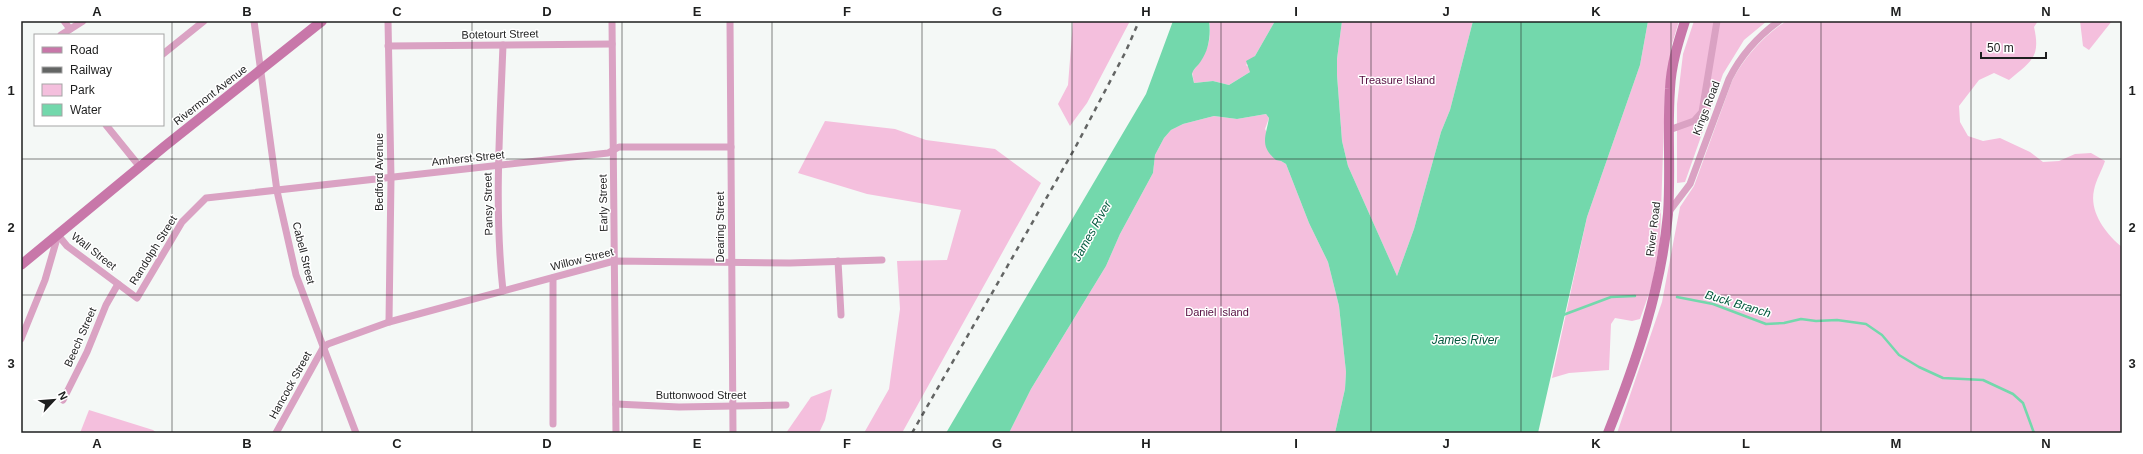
<svg xmlns="http://www.w3.org/2000/svg" width="2143" height="454" viewBox="0 0 2143 454" font-family="Arial,sans-serif">
<style>
.green{fill:#f4bfdd}
.water{fill:#73d8ac}
.lines{fill:none;stroke-linecap:round;stroke-linejoin:round}
.stream{stroke:#73d8ac;stroke-width:2.5}
.street{stroke:#daa2c3;stroke-width:7}
.secondary{stroke:#c877a9;stroke-width:10}
.rail{stroke:#636564;stroke-width:2.5;stroke-dasharray:5 5;stroke-linecap:butt}
.grid{fill:none;stroke:#1e1f1f;stroke-width:1;stroke-opacity:0.55}
.labels{text-anchor:middle;dominant-baseline:central;stroke-width:3;stroke-linejoin:round;paint-order:stroke}
.street-label{font-size:11px;fill:#1e1f1f;stroke:#fff}
.park-label{font-size:11px;fill:#540c3f;stroke:#fff}
.water-label{font-size:12px;font-style:italic;fill:#03593e;stroke:#fff}
.neatline{fill:none;stroke:#1e1f1f;stroke-width:1.5}
.grid-label{font-size:13px;text-anchor:middle;font-weight:bold;fill:#1e1f1f}
</style>
<rect width="100%" height="100%" fill="#f4f8f6"/>
<g class="green">
<polygon points="1073,21 1130,21 1087,103 1070,126 1058,104 1068,85"/>
<path d="M 1209,21 L 1275,21 L 1255,56 L 1246,65 L 1250,68 L 1250,72 L 1229,85 L 1213,81 L 1194,83 L 1192,72 C 1205,57 1213,41 1209,21 Z"/>
<polygon points="1342,21 1473,21 1450,110 1441,132 1414,229 1397,276 1348,166 1342,141 1337,75 1337,59"/>
<polygon points="1648,21 1679,21 1672,44 1665,93 1660,241 1652,285 1640,319 1632,321 1615,318 1611,324 1609,370 1569,373 1552,378 1587,217 1640,65"/>
<polygon points="1694,21 1767,21 1744,40 1723,74 1685,182 1677,183 1677,104 1683,54"/>
<path d="M 1786,21 L 2038,21 L 2034,27 C 2041,58 2031,61 2009,80 L 1994,73 L 1979,80 L 1959,106 L 1960,122 L 1968,136 L 1983,141 L 2000,138 L 2030,152 L 2043,162 L 2059,161 L 2075,154 L 2091,153 L 2105,161 C 2102,170 2096,180 2094,190 C 2089,212 2106,234 2122,247 L 2122,433 L 1617,433 L 1662,302 L 1680,207 L 1694,186 L 1732,81 C 1745,56 1763,37 1786,21 Z"/>
<polygon points="2080,21 2112,21 2089,50 2083,46"/>
<polygon points="1266,114 1269,118 1265,129 1281,161 1286,164 1309,223 1328,262 1339,306 1346,372 1345,389 1335,433 1009,433 1031,389 1106,266 1120,234 1153,173 1155,155 1164,138 1171,130 1183,124 1214,116 1237,119"/>
<polygon points="825,121 895,129 926,140 995,149 1041,183 902,433 864,433 889,389 900,309 897,261 947,260 961,210 867,194 798,173"/>
<polygon points="832,389 825,420 819,433 786,433 811,397"/>
<polygon points="89,410 153,430 157,433 80,433"/>
</g>
<path class="water" d="M 1173,21 L 1209,21 C 1211,34 1209,50 1201,61 C 1198,66 1193,69 1192,74 L 1194,83 L 1213,81 L 1229,85 L 1250,72 L 1246,61 L 1255,56 L 1275,21 L 1342,21 L 1337,59 L 1337,75 L 1342,141 L 1348,166 L 1397,276 L 1414,229 L 1441,132 L 1450,110 L 1473,21 L 1648,21 L 1640,65 L 1587,217 L 1538,433 L 1335,433 L 1345,389 L 1346,372 L 1339,306 L 1328,262 L 1309,223 L 1286,164 L 1281,161 L 1276,160 C 1259,146 1266,136 1269,118 L 1266,114 L 1237,119 L 1214,116 L 1183,124 L 1171,130 L 1164,138 L 1155,155 L 1153,173 L 1120,234 L 1106,266 L 1031,389 L 1009,433 L 946,433 L 1146,94 Z"/>
<g class="lines">
<g class="stream">
<polyline points="1677,297 1713,304 1766,324 1784,323 1801,319 1816,321 1837,320 1866,324 1882,335 1899,355 1919,367 1943,378 1983,380 2013,394 2023,403 2034,433"/>
<polyline points="1563,315 1611,297 1635,296"/>
</g>
<g class="street">
<polyline points="64,21 70,29"/>
<polyline points="254,21 277,191 296,275 356,433"/>
<polyline points="388,21 391,178 389,322"/>
<polyline points="612,21 616,433"/>
<polyline points="730,21 733,433"/>
<polyline points="61,35 83,21"/>
<polyline points="388,46 612,44"/>
<polyline points="163,54 204,21"/>
<polyline points="106,125 140,167"/>
<polyline points="1669,130 1694,121 1702,112 1717,21"/>
<path d="M 1668,213 L 1690,184 L 1729,79 C 1741,55 1757,37 1779,21"/>
<polyline points="58,235 67,246 137,298 182,222 206,198 608,153 619,147 731,147"/>
<polyline points="838,261 841,315"/>
<polyline points="553,278 553,424"/>
<path d="M 503,291 C 494,209 500,126 503,45"/>
<polyline points="21,339 45,280 58,235"/>
<polyline points="63,400 87,352 106,305 118,284"/>
<polyline points="616,404 679,407 786,405"/>
<polyline points="276,433 323,348 328,344 389,322 614,261 790,263 882,260"/>
</g>
<g class="secondary">
<polyline points="21,265 165,146 322,21"/>
<path d="M 1608,433 C 1636,362 1661,290 1668,214 C 1671,172 1667,130 1670,89 C 1671,65 1678,43 1685,21"/>
</g>
<polyline class="rail" points="912,433 1075,148 1126,51 1139,21"/>
</g>
<path class="grid" d="M 172,21 L 172,433M 322,21 L 322,433M 472,21 L 472,433M 622,21 L 622,433M 772,21 L 772,433M 922,21 L 922,433M 1072,21 L 1072,433M 1221,21 L 1221,433M 1371,21 L 1371,433M 1521,21 L 1521,433M 1671,21 L 1671,433M 1821,21 L 1821,433M 1971,21 L 1971,433M 21,159 L 2122,159M 21,295 L 2122,295"/>
<g class="labels">
<g class="street-label">
<text transform="translate(500 34) rotate(-1)">Botetourt Street</text>
<text transform="translate(210 95) rotate(-38)">Rivermont Avenue</text>
<text transform="translate(1706 108) rotate(-69)">Kings Road</text>
<text transform="translate(468 158) rotate(-6)">Amherst Street</text>
<text transform="translate(379 172) rotate(-90)">Bedford Avenue</text>
<text transform="translate(603 203) rotate(-91)">Early Street</text>
<text transform="translate(488 204) rotate(-91)">Pansy Street</text>
<text transform="translate(720 227) rotate(-90)">Dearing Street</text>
<text transform="translate(1653 229) rotate(-83)">River Road</text>
<text transform="translate(153 250) rotate(-58)">Randolph Street</text>
<text transform="translate(94 251) rotate(38)">Wall Street</text>
<text transform="translate(304 253) rotate(76)">Cabell Street</text>
<text transform="translate(582 259) rotate(-14)">Willow Street</text>
<text transform="translate(80 337) rotate(-66)">Beech Street</text>
<text transform="translate(290 385) rotate(-61)">Hancock Street</text>
<text x="701" y="395">Buttonwood Street</text>
</g>
<g class="park-label">
<text x="1397" y="80">Treasure Island</text>
<text x="1217" y="312">Daniel Island</text>
</g>
<g class="water-label">
<text transform="translate(1092 231) rotate(-61)">James River</text>
<text transform="translate(1738 304) rotate(17)">Buck Branch</text>
<text x="1465" y="340">James River</text>
</g>
</g>
<rect width="2143" height="454" fill="none" stroke="#ffffff" stroke-width="44"/>
<rect x="34" y="34" width="130" height="92" fill="#ffffff" stroke="#a5a5a5"/>
<rect x="42" y="47" width="20" height="6" fill="#c877a9" stroke="#a5a5a5"/>
<text x="70" y="54" font-size="12" fill="#1e1f1f">Road</text>
<rect x="42" y="67" width="20" height="6" fill="#636564" stroke="#a5a5a5"/>
<text x="70" y="74" font-size="12" fill="#1e1f1f">Railway</text>
<rect x="42" y="84" width="20" height="12" fill="#f4bfdd" stroke="#a5a5a5"/>
<text x="70" y="94" font-size="12" fill="#1e1f1f">Park</text>
<rect x="42" y="104" width="20" height="12" fill="#73d8ac" stroke="#a5a5a5"/>
<text x="70" y="114" font-size="12" fill="#1e1f1f">Water</text>
<g transform="translate(54 400) rotate(64)" stroke="#ffffff" stroke-width="3" paint-order="stroke">
<path d="M0-3L7 15L0 10L-7 15Z" fill="#1e1f1f"/>
<text y="-6" font-size="11" font-weight="bold" text-anchor="middle" fill="#1e1f1f">N</text>
</g>
<path d="M1981 52v6h65v-6" fill="none" stroke="#1e1f1f" stroke-width="2"/>
<text x="1987" y="52" font-size="12" fill="#1e1f1f" stroke="#ffffff" stroke-width="3" paint-order="stroke">50 m</text>
<rect x="22" y="22" width="2099" height="410" class="neatline"/>
<g class="grid-label">
<text x="97" y="16">A</text>
<text x="247" y="16">B</text>
<text x="397" y="16">C</text>
<text x="547" y="16">D</text>
<text x="697" y="16">E</text>
<text x="847" y="16">F</text>
<text x="997" y="16">G</text>
<text x="1146" y="16">H</text>
<text x="1296" y="16">I</text>
<text x="1446" y="16">J</text>
<text x="1596" y="16">K</text>
<text x="1746" y="16">L</text>
<text x="1896" y="16">M</text>
<text x="2046" y="16">N</text>
<text x="11" y="95">1</text>
<text x="2132" y="95">1</text>
<text x="11" y="232">2</text>
<text x="2132" y="232">2</text>
<text x="11" y="368">3</text>
<text x="2132" y="368">3</text>
<text x="97" y="448">A</text>
<text x="247" y="448">B</text>
<text x="397" y="448">C</text>
<text x="547" y="448">D</text>
<text x="697" y="448">E</text>
<text x="847" y="448">F</text>
<text x="997" y="448">G</text>
<text x="1146" y="448">H</text>
<text x="1296" y="448">I</text>
<text x="1446" y="448">J</text>
<text x="1596" y="448">K</text>
<text x="1746" y="448">L</text>
<text x="1896" y="448">M</text>
<text x="2046" y="448">N</text>
</g>
</svg>
